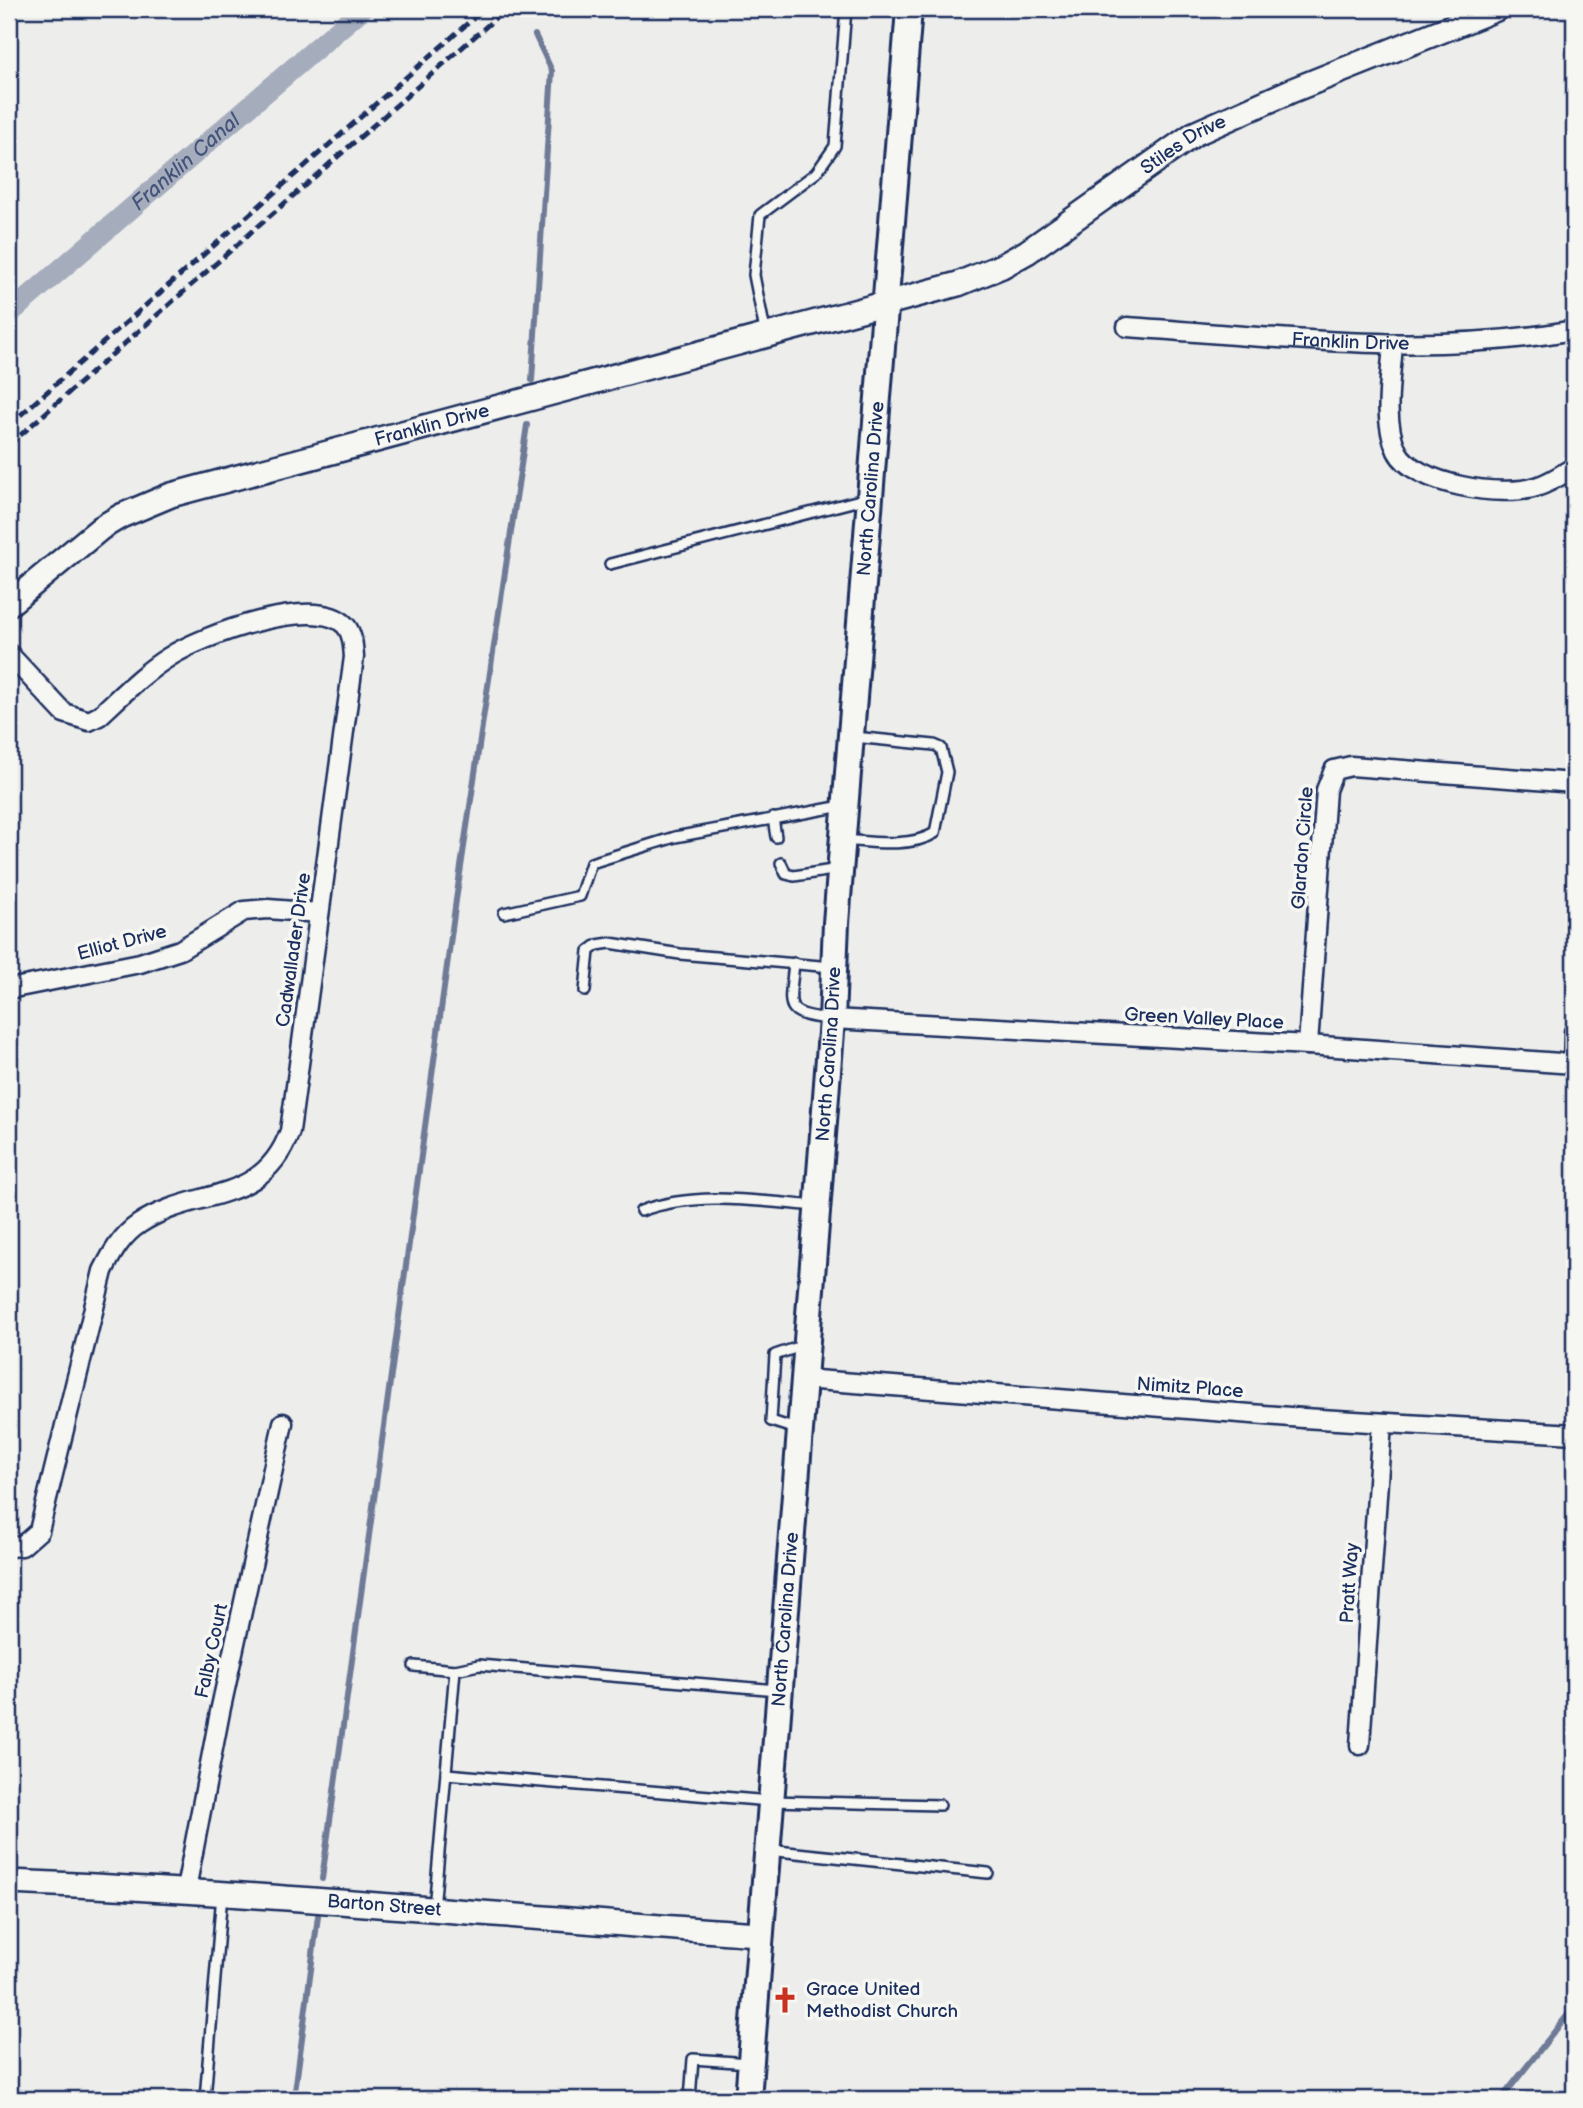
<svg xmlns="http://www.w3.org/2000/svg" width="1583" height="2108" viewBox="0 0 1583 2108" font-family="'Balsamiq Sans',sans-serif">
<style>
.lines{fill:none;stroke-linecap:round;stroke-linejoin:round}
.stream{stroke:#6e7a96;stroke-width:6}
.canal{stroke:#a5acbc;stroke-width:21}
.service-casing{stroke:#1b2f5e;stroke-width:14}
.minor-casing{stroke:#1b2f5e;stroke-width:23}
.tertiary-casing{stroke:#1b2f5e;stroke-width:28}
.secondary-casing{stroke:#1b2f5e;stroke-width:30}
.service{stroke:#f6f6f2;stroke-width:9}
.minor{stroke:#f6f6f2;stroke-width:18}
.tertiary{stroke:#f6f6f2;stroke-width:23}
.secondary{stroke:#f6f6f2;stroke-width:24}
.rail{stroke:#1b2f5e;stroke-width:5;stroke-dasharray:10 5;stroke-linecap:butt}
.labels{text-anchor:middle;dominant-baseline:central;stroke-width:7;stroke-linejoin:round;paint-order:stroke}
.street-label{font-size:19px;fill:#1b2f5e;stroke:#f6f6f2}
.poi-label{font-size:19px;fill:#1b2f5e;stroke:#f6f6f2;text-anchor:start}
.water-label{font-size:21px;font-style:italic;fill:#44547a;stroke:#f6f6f2}
</style>
<rect width="100%" height="100%" fill="#edeeec"/>
<filter id="ink" filterUnits="userSpaceOnUse"><feTurbulence type="fractalNoise" baseFrequency=".0143" numOctaves="2"/><feDisplacementMap in="SourceGraphic" scale="14" xChannelSelector="R" yChannelSelector="G"/><feConvolveMatrix kernelMatrix="1 2 1 2 8 2 1 2 1" color-interpolation-filters="sRGB"/></filter>
<g filter="url(#ink)">
<g class="lines">
<g class="stream">
<polyline points="532,380 552,71 535,35"/>
<polyline points="322,1879 456,900 527,425"/>
<polyline points="294,2099 318,1916"/>
<polyline points="1501,2099 1574,2007"/>
</g>
<path class="canal" id="s1" d="M 9,314 L 362,9"/>
<g class="service-casing">
<g id="service">
<polyline points="766,336 754,275 760,215 816,173 835,146 846,9"/>
<polyline points="610,564 868,498"/>
<polyline points="773,818 776,837"/>
<path d="M 844,840 C 871,842 911,848 935,833 L 947,772 L 941,748 L 934,745 L 854,737"/>
<polyline points="781,863 786,874 794,876 839,869"/>
<polyline points="504,913 580,896 591,863 675,837 842,806"/>
<path d="M 794,963 C 790,1007 781,1014 830,1019"/>
<polyline points="585,991 589,951 597,945 610,943 680,954 832,967"/>
<path d="M 641,1211 C 695,1191 758,1201 815,1206"/>
<polyline points="799,1430 771,1421 775,1355 804,1345"/>
<polyline points="414,1666 455,1670"/>
<polyline points="446,1774 770,1801 940,1805"/>
<polyline points="768,1850 988,1873"/>
<polyline points="434,1909 455,1670 479,1665 777,1690"/>
<polyline points="205,2099 222,1894"/>
<polyline points="690,2099 693,2059 749,2063"/>
</g>
</g>
<g class="minor-casing">
<g id="minor">
<path id="s2" d="M 1127,327 C 1276,337 1426,357 1574,330"/>
<path d="M 1393,344 C 1391,378 1382,419 1397,451 C 1414,485 1503,498 1536,487 C 1550,483 1563,474 1574,467"/>
<path d="M 9,654 L 64,713 L 89,721 L 99,716 C 121,696 143,673 169,657 C 201,636 316,593 346,626 C 353,635 353,646 354,657 L 290,1131 C 263,1207 194,1187 139,1224 C 122,1235 112,1253 103,1271 L 39,1531 L 22,1546 L 9,1547"/>
<polyline points="9,989 140,963 180,950 244,911 268,909 319,913"/>
<polyline points="832,1019 1308,1045 1574,1064"/>
<polyline points="1308,1045 1326,790 1334,770 1351,766 1574,783"/>
<polyline points="1573,1064 1574,1032"/>
<polyline points="803,1379 1303,1418 1574,1434"/>
<polyline points="1360,1745 1382,1423"/>
<polyline points="186,1889 220,1712 283,1423"/>
</g>
</g>
<g class="tertiary-casing">
<g id="tertiary">
<path id="s3" d="M 9,604 L 101,528 L 121,516 L 171,495 L 958,284 L 1002,266 L 1027,252 L 1194,134 L 1293,90 L 1496,9"/>
<path id="s4" d="M 9,1882 C 259,1892 509,1917 759,1934"/>
</g>
</g>
<g class="secondary-casing">
<g id="secondary">
<path id="s5" d="M 748,2099 L 832,1019 L 836,923 L 909,9"/>
</g>
</g>
<use href="#service" class="service"/>
<use href="#minor" class="minor"/>
<use href="#tertiary" class="tertiary"/>
<use href="#secondary" class="secondary"/>
<g class="rail">
<polyline points="9,425 484,9"/>
<polyline points="9,445 506,9"/>
</g>
</g>
</g>
<defs>
<g id="church-bare" transform="scale(2.1)"><path d="M-1.2-6h2.4v3.5h3.3v2.4h-3.3V6h-2.4V-.1h-3.3v-2.4h3.3Z" fill="#c8321e" stroke="#f6f6f2" stroke-width="2.5" paint-order="stroke"/></g>
</defs>
<g fill-rule="evenodd">
<use href="#church-bare" x="785" y="2000"/>
</g>
<g class="labels">
<g class="street-label">
<text stroke="none"><textPath href="#s3" startOffset="1278">Stiles Drive</textPath></text>
<text stroke="none"><textPath href="#s2" startOffset="224">Franklin Drive</textPath></text>
<text stroke="none"><textPath href="#s3" startOffset="467">Franklin Drive</textPath></text>
<text stroke="none"><textPath href="#s5" startOffset="1615">North Carolina Drive</textPath></text>
<text transform="translate(1303 848) rotate(-86)">Glardon Circle</text>
<text transform="translate(122 943) rotate(-15)">Elliot Drive</text>
<text transform="translate(294 950) rotate(-82)">Cadwallader Drive</text>
<text transform="translate(1204 1019) rotate(3)">Green Valley Place</text>
<text stroke="none"><textPath href="#s5" startOffset="1048">North Carolina Drive</textPath></text>
<text transform="translate(1190 1388) rotate(4)">Nimitz Place</text>
<text transform="translate(1350 1583) rotate(-86)">Pratt Way</text>
<text stroke="none"><textPath href="#s5" startOffset="481">North Carolina Drive</textPath></text>
<text transform="translate(212 1651) rotate(-78)">Falby Court</text>
<text stroke="none"><textPath href="#s4" startOffset="376">Barton Street</textPath></text>
</g>
<g class="poi-label">
<text x="806" y="1989">Grace United<tspan x="806" dy="22">Methodist Church</tspan></text>
</g>
<g class="water-label">
<text stroke="none"><textPath href="#s1" startOffset="233">Franklin Canal</textPath></text>
</g>
</g>
<rect width="1583" height="2108" fill="none" stroke="#f6f6f2" stroke-width="35"/>
<rect x="18" y="18" width="1548" height="2073" fill="none" stroke="#1b2f5e" stroke-width="2.5" filter="url(#ink)"/>
</svg>
